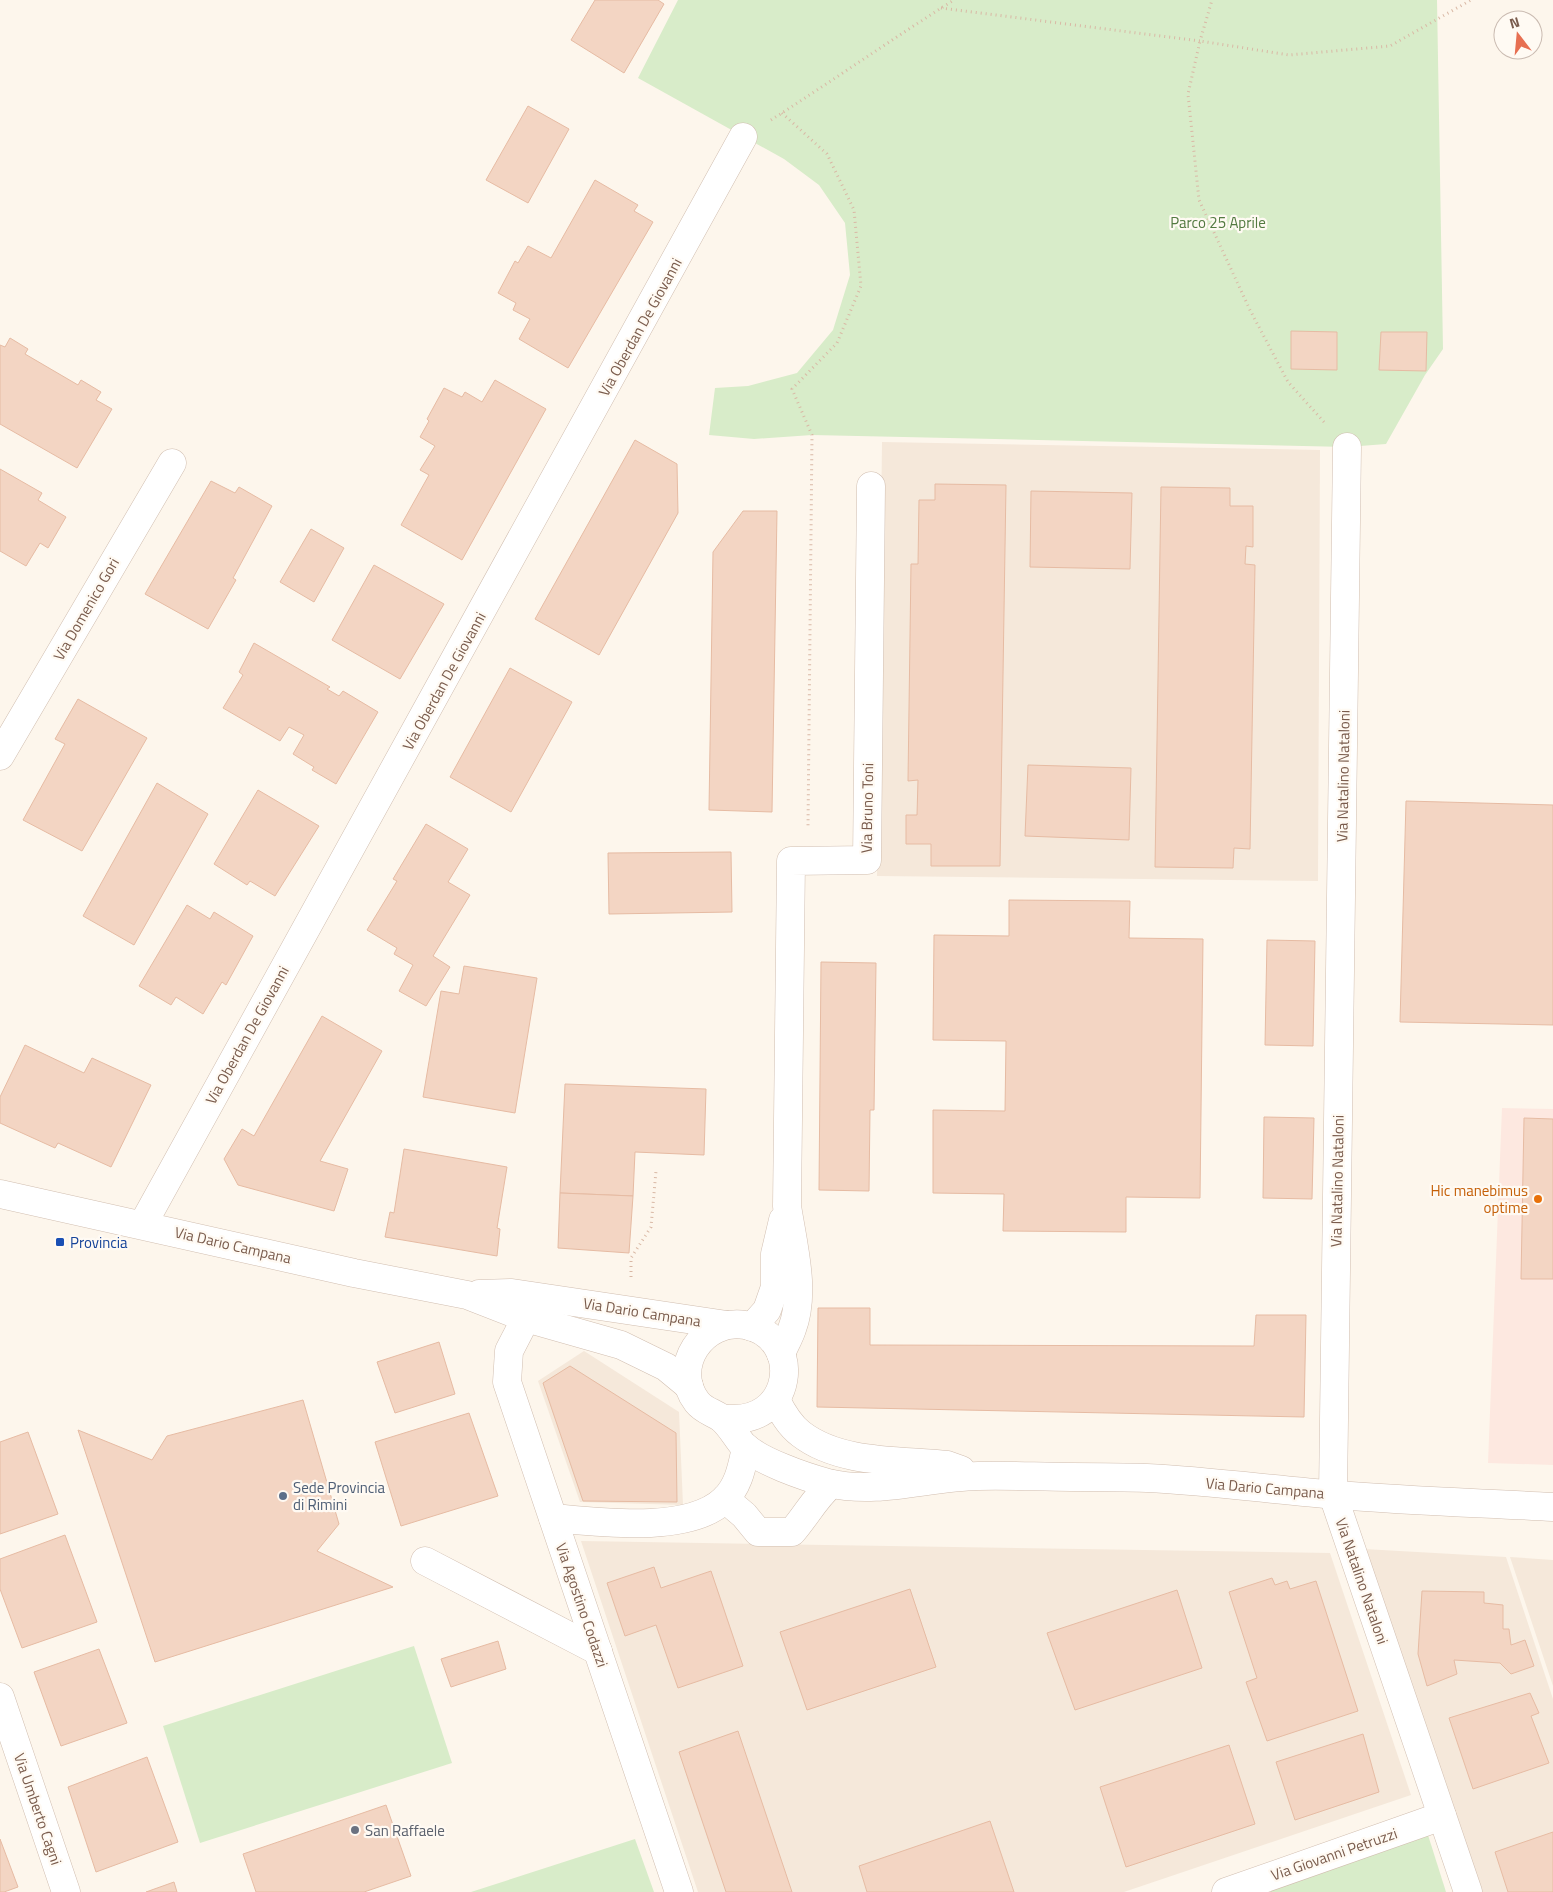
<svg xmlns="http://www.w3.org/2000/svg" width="1553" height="1892" viewBox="0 0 1553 1892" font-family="'Titillium Web',sans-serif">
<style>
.residential{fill:#f5e8da}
.commercial{fill:#fde8e0}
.green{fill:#d8ecc9}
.building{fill:#f3d5c3;stroke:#e6bba3}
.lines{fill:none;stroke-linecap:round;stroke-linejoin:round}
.minor-casing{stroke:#d1beb0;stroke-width:29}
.path{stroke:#d9b8a5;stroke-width:3;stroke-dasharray:1 4;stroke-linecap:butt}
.minor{stroke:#fff;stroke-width:28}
.food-dot{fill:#e8710a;stroke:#fffaf3;stroke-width:2}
.transit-dot{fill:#1a4fb4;stroke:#fffaf3;stroke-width:2}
.service-dot{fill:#5c6f8a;stroke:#fffaf3;stroke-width:2}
.worship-dot{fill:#6b7280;stroke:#fffaf3;stroke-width:2}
.labels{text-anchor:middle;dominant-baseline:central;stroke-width:4.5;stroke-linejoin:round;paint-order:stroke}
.park-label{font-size:15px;fill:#537a41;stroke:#fffaf3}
.street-label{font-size:15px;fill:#7a5c4d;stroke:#fffaf3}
.food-label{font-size:15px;fill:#c56008;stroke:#fffaf3;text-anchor:end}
.transit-label{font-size:15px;fill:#164399;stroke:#fffaf3;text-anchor:start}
.service-label{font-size:15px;fill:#4e5e75;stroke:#fffaf3;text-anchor:start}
.worship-label{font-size:15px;fill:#5b616d;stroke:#fffaf3;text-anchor:start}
</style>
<rect width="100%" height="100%" fill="#fdf6ec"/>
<g class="residential">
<polygon points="882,442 1320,450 1318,881 877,876"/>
<polygon points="584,1351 679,1412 683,1505 580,1502 538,1381"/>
<polygon points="581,1541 1330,1553 1411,1795 1124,1892 698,1892"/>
<polygon points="1364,1549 1506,1557 1553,1699 1553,1892 1482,1892"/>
<polygon points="1510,1557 1553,1560 1553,1686"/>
</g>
<polygon class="commercial" points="1502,1108 1553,1109 1553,1465 1488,1463"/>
<g class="green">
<polygon points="678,0 1437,0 1443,349 1425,375 1386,444 1347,447 812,435 754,439 709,435 715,388 748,386 797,373 833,330 850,275 845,223 819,185 784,159 638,78"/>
<polygon points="414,1646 452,1763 200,1843 163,1726"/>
<polygon points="1428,1835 1446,1892 1265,1892"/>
<polygon points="635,1839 654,1892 471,1892"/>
</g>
<g class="building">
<polygon points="595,0 658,0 664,4 624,73 571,40"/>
<polygon points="528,106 569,129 528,203 486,180"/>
<polygon points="595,180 638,205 634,211 653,222 568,368 519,339 530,319 513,310 516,303 498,293 515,261 518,263 528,246 551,258"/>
<polygon points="1291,331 1337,332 1337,370 1291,369"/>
<polygon points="1381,332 1427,332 1426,371 1379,370"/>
<polygon points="10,338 28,349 25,354 78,385 81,380 101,392 96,400 112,409 77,468 0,424 0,345 5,347"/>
<polygon points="495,380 546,409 462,560 401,525 429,475 420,470 435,446 420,437 429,421 427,419 444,388 462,397 465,392 482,402"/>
<polygon points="635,440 677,464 678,513 599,655 535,619"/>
<polygon points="0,469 42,493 38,500 66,517 48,548 40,543 26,566 0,551"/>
<polygon points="211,481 235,493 239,487 272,506 233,578 236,580 208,629 145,594"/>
<polygon points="935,484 1006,485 1000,866 931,866 931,844 906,844 906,815 917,815 918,780 908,781 911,564 918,564 919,500 935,500"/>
<polygon points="1161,487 1230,488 1230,506 1253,506 1253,547 1246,546 1245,564 1255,565 1250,849 1234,848 1233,868 1155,867"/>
<polygon points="1031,491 1132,493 1130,569 1030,567"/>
<polygon points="743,511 777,511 772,812 709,810 713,552"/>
<polygon points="311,529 344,548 314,602 280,582"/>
<polygon points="374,565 444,604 400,679 332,640"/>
<polygon points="254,643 330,687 327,689 339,696 343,691 378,712 336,784 312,770 314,767 293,754 304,735 289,727 280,741 223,708 243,675 239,672"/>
<polygon points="510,668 572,702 511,812 450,777"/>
<polygon points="78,699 147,738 82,851 23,820 65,744 55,739"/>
<polygon points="1028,765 1131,768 1129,840 1025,836"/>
<polygon points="157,783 208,814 134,945 83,916"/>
<polygon points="258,790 319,826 275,896 250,881 247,885 214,864"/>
<polygon points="1406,801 1553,805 1553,1025 1400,1022"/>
<polygon points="426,824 468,849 448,882 470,895 433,956 450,967 426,1006 399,991 413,965 394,954 397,948 367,930 397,881 393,879"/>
<polygon points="731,852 732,912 609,914 608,853"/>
<polygon points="1009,900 1130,901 1129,938 1203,939 1200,1198 1126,1197 1126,1232 1003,1231 1004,1194 933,1193 933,1110 1005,1111 1006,1041 933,1040 934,935 1009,936"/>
<polygon points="187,905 210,919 214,912 253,936 226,985 222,982 203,1014 176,997 171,1005 139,986"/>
<polygon points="1267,940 1315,941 1313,1046 1265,1045"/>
<polygon points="821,962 876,963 874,1110 870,1110 869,1191 819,1190"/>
<polygon points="464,966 537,978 515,1113 423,1097 441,991 459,994"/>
<polygon points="322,1016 382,1051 320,1161 348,1169 334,1211 238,1185 224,1159 242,1129 254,1136"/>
<polygon points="25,1045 84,1073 92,1058 151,1085 111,1167 58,1143 55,1148 0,1123 0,1097"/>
<polygon points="565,1084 706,1089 704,1155 635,1152 633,1196 560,1193"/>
<polygon points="1264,1117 1314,1118 1312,1199 1263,1198"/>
<polygon points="1524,1118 1553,1119 1553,1279 1521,1279"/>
<polygon points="404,1149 507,1167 497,1228 500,1229 497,1256 385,1237 390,1212 394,1213"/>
<polygon points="560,1193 633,1196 629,1253 558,1248"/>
<polygon points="818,1308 870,1308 870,1345 1254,1346 1256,1315 1306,1315 1304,1417 817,1407"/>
<polygon points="439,1342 455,1394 395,1413 377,1362"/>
<polygon points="570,1366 676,1433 677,1502 583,1501 543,1383"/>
<polygon points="303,1400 339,1524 317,1551 393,1587 155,1662 78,1430 152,1460 167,1436"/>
<polygon points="469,1413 498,1496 401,1526 375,1442"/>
<polygon points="28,1432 58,1514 0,1534 0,1442"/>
<polygon points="65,1535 97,1622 22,1648 0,1589 0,1559"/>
<polygon points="654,1567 661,1588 711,1571 743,1666 678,1688 656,1625 625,1636 607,1583"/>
<polygon points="1272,1578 1275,1585 1287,1581 1290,1589 1316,1581 1358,1711 1267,1741 1246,1682 1257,1678 1229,1592"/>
<polygon points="910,1589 936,1667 807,1710 780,1632"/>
<polygon points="1177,1590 1202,1668 1075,1710 1047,1633"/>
<polygon points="1422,1591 1484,1592 1484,1603 1503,1605 1503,1629 1509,1629 1511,1645 1525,1640 1534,1666 1511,1674 1500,1663 1454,1660 1457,1674 1427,1686 1418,1654"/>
<polygon points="498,1641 506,1669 451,1687 441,1659"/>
<polygon points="99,1649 127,1723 61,1746 34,1672"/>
<polygon points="1530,1693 1539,1713 1531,1716 1549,1763 1473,1789 1449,1718"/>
<polygon points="738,1731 792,1892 726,1892 679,1752"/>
<polygon points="1363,1734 1379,1792 1295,1820 1276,1762"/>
<polygon points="1229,1745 1255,1824 1126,1867 1100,1787"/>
<polygon points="147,1757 178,1842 96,1872 68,1787"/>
<polygon points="386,1805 411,1876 364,1892 256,1892 243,1854"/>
<polygon points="990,1821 1014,1892 867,1892 859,1866"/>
<polygon points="1553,1832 1553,1892 1508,1892 1495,1852"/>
<polygon points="0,1839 18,1887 4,1892 0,1892"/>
<polygon points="174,1882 177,1892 146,1892"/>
</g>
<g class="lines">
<g class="minor-casing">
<g id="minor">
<polyline points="1347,447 1333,1495 1468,1892"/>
<polyline points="0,756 172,463"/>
<polyline points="0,1194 354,1273 467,1295 526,1318 621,1345 666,1367 689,1386"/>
<polyline points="143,1224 743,137"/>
<polyline points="479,1294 512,1293 727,1325"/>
<polyline points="526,1318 509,1351 507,1382 679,1892"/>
<polyline points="752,1327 767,1310 775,1287 775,1254 783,1220"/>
<path d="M 781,1354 C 784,1346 789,1338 792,1329 C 806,1292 793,1245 787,1206 L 791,861 L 867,860 L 871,486"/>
<path d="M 776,1400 C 782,1412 789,1425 801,1434 C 840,1464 900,1460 947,1465 L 961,1470"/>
<path d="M 721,1418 C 795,1430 805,1336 745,1325 C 703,1318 670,1367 697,1402 C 704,1411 713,1412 721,1418 C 730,1425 736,1437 743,1445 C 759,1461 805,1477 828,1483 C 878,1495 927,1477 978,1476 C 1009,1475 1040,1477 1071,1477 C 1096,1477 1121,1477 1147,1478 C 1210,1481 1274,1490 1338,1495 C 1410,1501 1481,1503 1553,1507"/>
<path d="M 725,1499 L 744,1515 L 758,1532 L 792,1532 C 806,1516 815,1498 831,1484"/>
<path d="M 553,1518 C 599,1522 688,1534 724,1500 C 739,1486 742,1466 746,1448"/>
<polyline points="425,1561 598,1651"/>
<polyline points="0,1697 66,1892"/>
<polyline points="1226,1892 1442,1816"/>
</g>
</g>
<g class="path">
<polyline points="941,8 1200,41 1212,0"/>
<polyline points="782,113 827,154 854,210 861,286 837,343 792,389 812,435 808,826"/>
<path d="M 771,120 C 832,81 892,39 954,0"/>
<polyline points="1324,422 1288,382 1250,310 1199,200 1188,94 1200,41 1289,55 1390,46 1471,0"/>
<polyline points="631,1277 631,1258 651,1227 656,1171"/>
</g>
<use href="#minor" class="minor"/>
</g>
<circle class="food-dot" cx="1538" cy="1199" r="5"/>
<rect class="transit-dot" x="55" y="1237" width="10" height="10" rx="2.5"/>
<circle class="service-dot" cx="283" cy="1496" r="5"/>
<circle class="worship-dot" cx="355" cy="1830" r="5"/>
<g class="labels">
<g class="park-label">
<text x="1218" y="222">Parco 25 Aprile</text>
</g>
<g class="street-label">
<text transform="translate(640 327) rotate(-61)">Via Oberdan De Giovanni</text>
<text transform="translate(86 609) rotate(-60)">Via Domenico Gori</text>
<text transform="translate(444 681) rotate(-61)">Via Oberdan De Giovanni</text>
<text transform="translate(1343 776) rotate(-89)">Via Natalino Nataloni</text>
<text transform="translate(867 808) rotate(-89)">Via Bruno Toni</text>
<text transform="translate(247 1035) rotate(-61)">Via Oberdan De Giovanni</text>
<text transform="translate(1337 1181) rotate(-89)">Via Natalino Nataloni</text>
<text transform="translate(233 1245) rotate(13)">Via Dario Campana</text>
<text transform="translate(642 1312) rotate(9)">Via Dario Campana</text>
<text transform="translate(1265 1488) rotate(5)">Via Dario Campana</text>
<text transform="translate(1362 1581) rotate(71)">Via Natalino Nataloni</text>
<text transform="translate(582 1605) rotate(71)">Via Agostino Codazzi</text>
<text transform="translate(38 1809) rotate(71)">Via Umberto Cagni</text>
<text transform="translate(1334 1854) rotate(-19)">Via Giovanni Petruzzi</text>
</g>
<g class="food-label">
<text x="1528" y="1190">Hic manebimus<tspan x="1528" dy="17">optime</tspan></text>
</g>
<g class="transit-label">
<text x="70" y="1242">Provincia</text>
</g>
<g class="service-label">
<text x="293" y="1487">Sede Provincia<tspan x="293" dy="17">di Rimini</tspan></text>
</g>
<g class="worship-label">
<text x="365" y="1830">San Raffaele</text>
</g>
</g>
<g transform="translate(1518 35) rotate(344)"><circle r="24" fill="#fffaf3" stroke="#cabbb1"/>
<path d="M0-4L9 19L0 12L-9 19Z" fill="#e76f51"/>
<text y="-8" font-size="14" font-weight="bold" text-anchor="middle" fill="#7a5c4d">N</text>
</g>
</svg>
